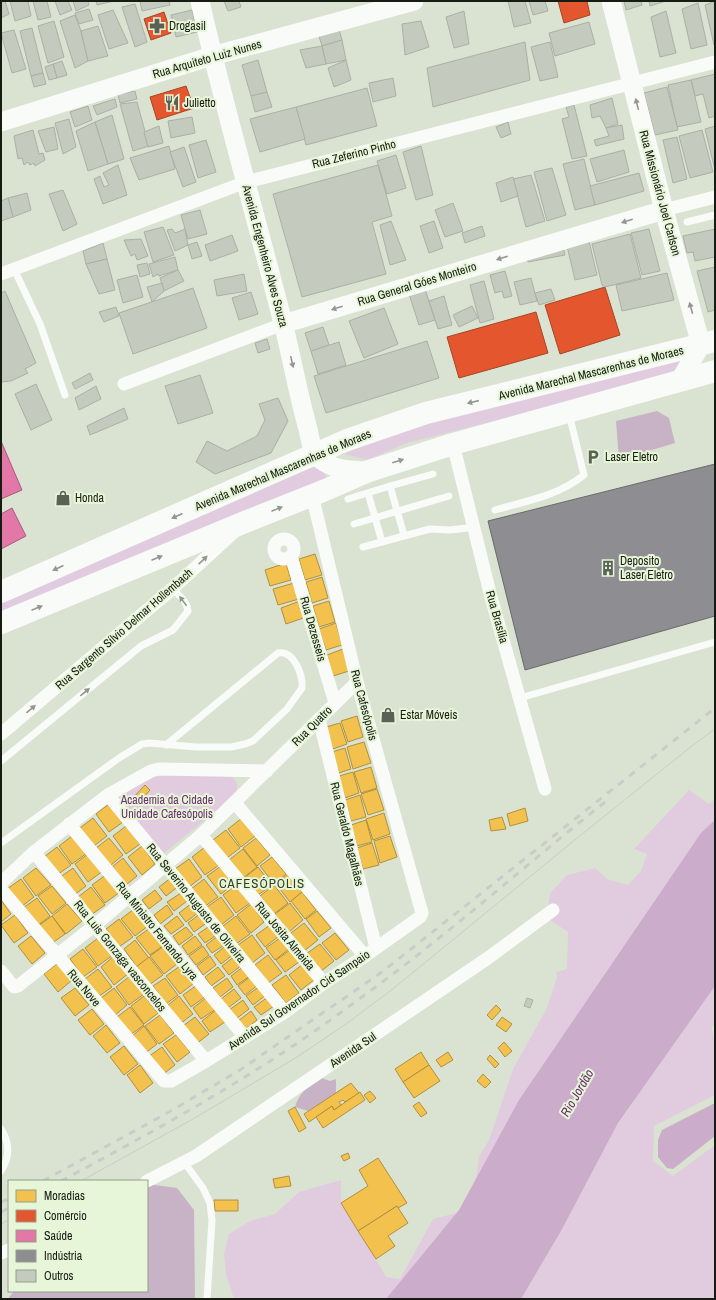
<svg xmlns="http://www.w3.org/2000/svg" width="716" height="1300" viewBox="0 0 716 1300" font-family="'Archivo Narrow',sans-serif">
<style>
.green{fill:#e1ccdf}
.forest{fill:#c8b2c6}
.water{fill:#cbacca}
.homes{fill:#f2c14e;stroke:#b0903c}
.shops{fill:#e4572e;stroke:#a64525}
.health{fill:#e377a8;stroke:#a65c7b}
.industry{fill:#8d8d92;stroke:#696b6b}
.building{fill:#c4cbbe;stroke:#aab1a4}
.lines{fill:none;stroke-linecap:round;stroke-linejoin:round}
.service{stroke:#f9fbf8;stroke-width:7}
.minor{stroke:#f9fbf8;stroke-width:13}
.secondary{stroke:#f9fbf8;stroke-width:19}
.trunk{stroke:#f9fbf8;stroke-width:22}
.tram{stroke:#caccc8;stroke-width:1}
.rail{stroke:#caccc8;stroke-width:3;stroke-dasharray:7 7;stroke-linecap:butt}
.oneway{fill:#939790}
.labels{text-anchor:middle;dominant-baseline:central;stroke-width:4;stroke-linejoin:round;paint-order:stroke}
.poi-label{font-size:12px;fill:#161c11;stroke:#e7f6d9;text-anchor:start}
.street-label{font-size:12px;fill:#161c11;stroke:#e7f6d9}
.park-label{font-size:12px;fill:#6a2f6e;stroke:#e7f6d9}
.neighbourhood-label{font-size:13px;letter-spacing:1px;fill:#313d25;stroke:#e7f6d9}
.water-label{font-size:13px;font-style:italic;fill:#672c6b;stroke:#e7f6d9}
</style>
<rect width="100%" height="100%" fill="#dae3d2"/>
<g class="green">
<polygon points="684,357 672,376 407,443 367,460 345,454 375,438 455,412"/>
<polygon points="319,464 327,479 1,615 1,598"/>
<path d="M 152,773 L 231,776 C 240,784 238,789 232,798 L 163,854 L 116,801 Z"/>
<polygon points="689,790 709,804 715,799 715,845 414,1299 234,1299 226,1275 224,1253 229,1234 250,1221 275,1214 299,1192 341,1180 341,1203 376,1259 386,1277 400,1279 433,1219 468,1210 477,1173 479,1157 489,1140 513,1069 547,1008 557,977 556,972 567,969 568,932 547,918 550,893 567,875 595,868 607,879 628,885 641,871 647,854 634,849"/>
<polygon points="715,986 715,1022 712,1028 715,1044 715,1095 654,1126 653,1161 673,1176 715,1145 715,1299 521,1299 561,1231 618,1123"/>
</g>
<g class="forest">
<polygon points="657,411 669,418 675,443 619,460 616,421"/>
<path d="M 322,1078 L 330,1081 L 336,1079 L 336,1093 L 308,1111 L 295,1107 C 299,1093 309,1084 322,1078 Z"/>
<polygon points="147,1184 177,1188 194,1210 195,1299 8,1299 14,1291 147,1291"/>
</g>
<g class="water">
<polygon points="715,820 715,986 618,1123 561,1231 521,1299 386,1299 459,1210 519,1100 701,833"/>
<polygon points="715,1103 715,1136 673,1169 667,1168 658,1157 658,1140 662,1130"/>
</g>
<g class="homes">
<polygon points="315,554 322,575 305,580 299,559"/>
<polygon points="286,563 291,580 270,586 265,570"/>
<polygon points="322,577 328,598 312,603 306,582"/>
<polygon points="294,583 299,599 278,605 273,589"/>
<polygon points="300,601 306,617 286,624 281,608"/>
<polygon points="329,601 335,622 319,627 313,606"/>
<polygon points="336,623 342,645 326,650 319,629"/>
<polygon points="343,649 349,671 333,676 327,655"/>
<polygon points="357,716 363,737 348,742 341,721"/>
<polygon points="340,723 347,744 333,749 326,727"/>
<polygon points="364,742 371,763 353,769 347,747"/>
<polygon points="345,748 351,769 339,773 332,752"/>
<polygon points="371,767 377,788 361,793 354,772"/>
<polygon points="353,772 359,793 345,798 339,776"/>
<polygon points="145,785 150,790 137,805 131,800"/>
<polygon points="377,789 384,810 368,815 361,794"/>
<polygon points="360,795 366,817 351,821 345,800"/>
<polygon points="109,804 123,822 109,832 96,814"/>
<polygon points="525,808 528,821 510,826 507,814"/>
<polygon points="384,813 390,834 373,840 366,819"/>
<polygon points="502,817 506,829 491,831 489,820"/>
<polygon points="93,818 107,836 94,846 80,828"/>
<polygon points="242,818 255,836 241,847 228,829"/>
<polygon points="366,820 372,842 357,846 351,825"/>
<polygon points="126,826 140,844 126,854 113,836"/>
<polygon points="226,830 240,848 227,858 213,840"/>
<polygon points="72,836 87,853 72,864 59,846"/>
<polygon points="390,836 397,857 380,863 374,841"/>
<polygon points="109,838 123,855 110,866 96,848"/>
<polygon points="256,838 270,855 257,866 243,848"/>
<polygon points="372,843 379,865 363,869 357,848"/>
<polygon points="142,846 155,864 142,875 128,857"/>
<polygon points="57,847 71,865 57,875 44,857"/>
<polygon points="205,847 219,865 205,875 192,857"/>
<polygon points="243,849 257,867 243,878 229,860"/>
<polygon points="89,853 103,871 88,882 75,864"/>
<polygon points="272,857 286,874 274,884 260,866"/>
<polygon points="123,858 137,876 126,885 112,867"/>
<polygon points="189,859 202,877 189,887 175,869"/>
<polygon points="221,866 234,884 221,894 207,876"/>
<polygon points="258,867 272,885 258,895 244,878"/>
<polygon points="36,868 51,885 36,896 23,878"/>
<polygon points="73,868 86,886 73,896 59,878"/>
<polygon points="107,874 120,892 105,903 92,885"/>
<polygon points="288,874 302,892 290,902 276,884"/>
<polygon points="172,877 179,886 166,896 159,887"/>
<polygon points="21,879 34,897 21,907 7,889"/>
<polygon points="204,879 218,897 204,907 191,889"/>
<polygon points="236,885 250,903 236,913 223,895"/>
<polygon points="274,885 288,903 274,914 260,896"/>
<polygon points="52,886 66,903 52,914 38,896"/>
<polygon points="91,887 105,905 91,915 78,897"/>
<polygon points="155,890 162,899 149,909 142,900"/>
<polygon points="302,892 316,910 305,919 291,901"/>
<polygon points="181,893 187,901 174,911 167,902"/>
<polygon points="221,897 234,915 221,925 207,907"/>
<polygon points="37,898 50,916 37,926 23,908"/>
<polygon points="1,900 11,914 1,922"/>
<polygon points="192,903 199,912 186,922 179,913"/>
<polygon points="290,903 303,920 289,932 275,914"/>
<polygon points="67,904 82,921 66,934 52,916"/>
<polygon points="251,904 264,922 251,933 237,915"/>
<polygon points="167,905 173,914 160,924 154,915"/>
<polygon points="134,909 148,926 135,936 121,919"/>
<polygon points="317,911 331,928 319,937 306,919"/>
<polygon points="201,913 208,922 194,932 188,923"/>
<polygon points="15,915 28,933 14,943 1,925"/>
<polygon points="52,916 65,934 51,944 38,926"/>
<polygon points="177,916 184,925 171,934 164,926"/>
<polygon points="236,916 250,934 236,944 223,926"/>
<polygon points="119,919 133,937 119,947 106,929"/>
<polygon points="304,923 318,940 304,951 291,933"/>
<polygon points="211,925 218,934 205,943 198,934"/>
<polygon points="270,925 279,936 265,947 256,935"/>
<polygon points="186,927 193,935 179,945 173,936"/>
<polygon points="150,928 164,945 150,955 136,938"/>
<polygon points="335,933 349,950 336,960 322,943"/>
<polygon points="219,935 226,944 212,953 206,945"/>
<polygon points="252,935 265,953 252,963 238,945"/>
<polygon points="31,936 45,953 32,964 18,946"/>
<polygon points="195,936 202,945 188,955 182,946"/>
<polygon points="98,938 113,955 98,966 85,948"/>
<polygon points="280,938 289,949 275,960 266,948"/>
<polygon points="135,940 149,958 137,967 124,949"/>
<polygon points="320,944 334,961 320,972 306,954"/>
<polygon points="227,945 234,954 221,964 214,955"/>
<polygon points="164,946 178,963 164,974 150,956"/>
<polygon points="203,946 209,955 196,965 189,956"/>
<polygon points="83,949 97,967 83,977 70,959"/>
<polygon points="290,950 299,962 285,972 276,960"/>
<polygon points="268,955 282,973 268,983 255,965"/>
<polygon points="114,956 128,974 114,985 101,967"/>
<polygon points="210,956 216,965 203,975 197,966"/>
<polygon points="235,956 242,965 229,975 222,966"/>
<polygon points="149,957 163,975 149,985 136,967"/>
<polygon points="58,963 71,981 58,992 44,974"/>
<polygon points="303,964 315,979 301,990 289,975"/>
<polygon points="180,966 194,983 180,994 166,976"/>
<polygon points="244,966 250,976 237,985 231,976"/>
<polygon points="218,967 225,976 211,986 205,977"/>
<polygon points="98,969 112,987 98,997 85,979"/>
<polygon points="286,975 299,993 286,1003 272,985"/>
<polygon points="130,976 144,994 129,1005 116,987"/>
<polygon points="251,976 258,985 245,995 238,986"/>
<polygon points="165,978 178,995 166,1004 153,986"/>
<polygon points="227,978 233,987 220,997 213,988"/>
<polygon points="197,985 206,996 191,1007 183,995"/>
<polygon points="260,986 266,995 253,1005 246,996"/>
<polygon points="75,988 89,1005 75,1016 61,998"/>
<polygon points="114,988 127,1005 114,1016 101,998"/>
<polygon points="234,989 241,998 228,1008 221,999"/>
<polygon points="144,996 158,1013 144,1024 131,1006"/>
<polygon points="179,996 193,1014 180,1024 167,1006"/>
<polygon points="207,997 216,1009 201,1019 193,1008"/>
<polygon points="268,997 274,1006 261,1015 254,1007"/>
<polygon points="243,1000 249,1009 236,1019 229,1010"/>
<polygon points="496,1005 501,1010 492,1020 487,1015"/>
<polygon points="130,1007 144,1025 130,1035 117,1017"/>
<polygon points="92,1009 104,1024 90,1035 78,1020"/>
<polygon points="216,1010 225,1022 210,1032 202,1021"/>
<polygon points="251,1011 257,1020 244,1030 238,1021"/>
<polygon points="160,1015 174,1033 159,1044 145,1026"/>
<polygon points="195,1017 209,1034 196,1044 183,1026"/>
<polygon points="502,1017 512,1024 506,1032 496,1025"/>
<polygon points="106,1025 120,1043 107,1053 93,1036"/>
<polygon points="144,1026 157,1044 144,1054 131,1037"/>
<polygon points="176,1035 190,1052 177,1062 163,1044"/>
<polygon points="504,1042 512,1051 505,1057 498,1048"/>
<polygon points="124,1046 138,1064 124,1075 110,1057"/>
<polygon points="162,1047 175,1065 162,1075 148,1057"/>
<polygon points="421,1052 429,1065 403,1082 395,1069"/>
<polygon points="448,1052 453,1060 441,1067 436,1060"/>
<polygon points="490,1055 499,1064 495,1068 487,1059"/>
<polygon points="140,1065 153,1083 140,1093 127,1075"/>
<polygon points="429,1065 440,1081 414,1098 403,1082"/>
<polygon points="483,1074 491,1082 485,1088 477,1081"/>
<polygon points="351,1083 359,1093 345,1102 343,1100 339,1102 341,1105 334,1110 332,1106 309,1122 304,1114"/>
<polygon points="370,1091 376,1098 370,1103 364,1095"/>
<polygon points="360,1092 365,1100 323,1128 316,1117 332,1106 334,1110"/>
<polygon points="419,1102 427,1113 421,1117 413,1106"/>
<polygon points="295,1107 306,1128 299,1132 288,1111"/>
<polygon points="348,1153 350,1158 344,1161 341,1156"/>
<polygon points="378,1158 407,1203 398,1208 397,1206 358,1231 341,1203 368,1186 359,1170"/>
<polygon points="289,1176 291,1186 275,1188 273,1179"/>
<polygon points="214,1200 238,1200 238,1211 215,1211"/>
<polygon points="397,1206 408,1223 388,1236 395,1246 376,1259 358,1231"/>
</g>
<g class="shops">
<polygon points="558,1 587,1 590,15 564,23"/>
<polygon points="164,12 171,33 151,40 144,19"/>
<polygon points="186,86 194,108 157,120 150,97"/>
<polygon points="605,287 620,335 560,354 545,305"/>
<polygon points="536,312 548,353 459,378 447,337"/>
</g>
<g class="health">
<polygon points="1,441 22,490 1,499"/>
<polygon points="12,508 26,536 1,549 1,514"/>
</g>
<polygon class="industry" points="715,464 715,616 525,670 488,521"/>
<g class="building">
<polygon points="1,1 5,1 9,14 1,18"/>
<polygon points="10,1 28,1 31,16 15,21"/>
<polygon points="33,1 47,1 51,17 38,20"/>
<polygon points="55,1 68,1 72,10 60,15"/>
<polygon points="73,1 88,1 89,5 76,11"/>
<polygon points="96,1 114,1 97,5"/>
<polygon points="140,1 169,1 170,5 142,11"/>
<polygon points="224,1 239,1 241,7 228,11"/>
<polygon points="508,1 525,1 531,23 514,27"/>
<polygon points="529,1 545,1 548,11 533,15"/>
<polygon points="624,1 641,1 642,5 626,10"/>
<polygon points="649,1 666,1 650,6"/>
<polygon points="715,1 715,45 714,45 705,5"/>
<polygon points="698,3 707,45 691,49 682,9"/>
<polygon points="135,4 147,42 135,47 122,7"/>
<polygon points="89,9 93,20 79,24 75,13"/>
<polygon points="113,10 128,43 109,49 98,15"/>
<polygon points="192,10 197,32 176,37 171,15"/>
<polygon points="464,11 469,44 454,48 446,17"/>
<polygon points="666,11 676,53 660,57 651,17"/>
<polygon points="75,15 81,31 88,61 75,68 60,21"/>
<polygon points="54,21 64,57 48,63 38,26"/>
<polygon points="421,21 429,47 405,55 402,24"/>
<polygon points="589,22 595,44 555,56 549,33"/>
<polygon points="98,26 108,56 88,61 81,31"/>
<polygon points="338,26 342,40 322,46 318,33"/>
<polygon points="32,28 43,73 31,76 20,31"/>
<polygon points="14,30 26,69 12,73 1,33"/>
<polygon points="342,40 346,60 326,64 322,46"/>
<polygon points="525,42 530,80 433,107 427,68"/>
<polygon points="550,42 558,77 540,81 531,47"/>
<polygon points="322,46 326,64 306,68 300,50"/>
<polygon points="258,60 267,92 251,96 242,65"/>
<polygon points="346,60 351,80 334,87 328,68"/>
<polygon points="62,61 67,75 57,78 53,64"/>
<polygon points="53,64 57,78 49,80 45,67"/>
<polygon points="43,73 46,84 34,87 31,76"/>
<polygon points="715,74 715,116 709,118 703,94 695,96 691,80"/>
<polygon points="393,78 396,96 373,102 369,83"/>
<polygon points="691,80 701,122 677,127 668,85"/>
<polygon points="667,87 678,130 655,135 644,93"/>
<polygon points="367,88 377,126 306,145 296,107"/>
<polygon points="135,91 137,99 120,103 118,94"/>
<polygon points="267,92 272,107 255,112 251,96"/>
<polygon points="612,98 618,124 606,128 600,116 592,118 590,105"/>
<polygon points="115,99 117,107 97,115 93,106"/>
<polygon points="137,102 149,146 133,151 120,104"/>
<polygon points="574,105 587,156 572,159 562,119 569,117 566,107"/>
<polygon points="88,106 92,120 75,127 70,112"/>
<polygon points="296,107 305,139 260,152 250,119"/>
<polygon points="112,115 124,159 108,164 95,122"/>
<polygon points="192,117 195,133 171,138 168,121"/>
<polygon points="69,119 76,147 63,154 55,123"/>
<polygon points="95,122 108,164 88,171 76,131"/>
<polygon points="508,122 511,134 501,138 496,127"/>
<polygon points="622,125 624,139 596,146 594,140 609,136 606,128"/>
<polygon points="159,126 163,143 148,147 144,132"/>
<polygon points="715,126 715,170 705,129"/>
<polygon points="54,127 58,149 46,152 38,131"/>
<polygon points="33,130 39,154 43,153 45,160 35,166 34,163 30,165 28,162 24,165 22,158 18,159 14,136"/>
<polygon points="702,130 713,172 690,178 679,136"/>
<polygon points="677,137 687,179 673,183 663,140"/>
<polygon points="206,140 216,172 198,178 189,145"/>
<polygon points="169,146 175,169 139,180 130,158"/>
<polygon points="421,146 433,195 416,200 403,152"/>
<polygon points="184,147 196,182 183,187 170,152"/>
<polygon points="624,150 629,172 597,182 590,159"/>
<polygon points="396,155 406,188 387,194 377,161"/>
<polygon points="584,159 595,205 575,210 563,164"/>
<polygon points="118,165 127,195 103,204 94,179 100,176 104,187 109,185 103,173"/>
<polygon points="378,165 392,216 372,222 386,274 302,297 273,194"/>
<polygon points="552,168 566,215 547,221 534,172"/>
<polygon points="639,173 644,191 595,205 590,186"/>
<polygon points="531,175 545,221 526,227 513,179"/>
<polygon points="513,177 518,196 501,202 496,183"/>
<polygon points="63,190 77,224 63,231 49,194"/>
<polygon points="27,193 31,210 13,217 8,198"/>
<polygon points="8,198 13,217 1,221 1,201"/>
<polygon points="453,203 463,231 445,237 435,210"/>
<polygon points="200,210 207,234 188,239 181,215"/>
<polygon points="391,221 406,260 390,265 380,225"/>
<polygon points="434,221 443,248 429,253 420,226"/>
<polygon points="482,226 485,236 465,243 462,233"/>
<polygon points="163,227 174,255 153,262 144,232"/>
<polygon points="172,229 175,233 185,229 188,245 175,251 167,230"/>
<polygon points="649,229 660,271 642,275 631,233"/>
<polygon points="715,229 715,257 695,261 693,252 687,253 683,236"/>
<polygon points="630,234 641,278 605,287 602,285 592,244"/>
<polygon points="232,235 238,251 210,261 205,245"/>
<polygon points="141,239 148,256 137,260 135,254 131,256 124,240"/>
<polygon points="589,241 597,275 575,280 567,246"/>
<polygon points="197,242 202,256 192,259 188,245"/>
<polygon points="103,243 107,259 86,264 83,251"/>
<polygon points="563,246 565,255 528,262 526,254"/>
<polygon points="175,257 178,270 159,276 158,274 153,277 149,264"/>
<polygon points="107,259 115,290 99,294 86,264"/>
<polygon points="147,263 150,274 140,277 137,265"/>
<polygon points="715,267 715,310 708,312 697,271"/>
<polygon points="178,270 184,281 164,291 160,278"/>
<polygon points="505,271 512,296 504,298 502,291 495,293 490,275"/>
<polygon points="667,273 674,300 622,311 616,285"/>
<polygon points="244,274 247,291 217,296 214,280"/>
<polygon points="137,275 143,297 123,303 117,280"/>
<polygon points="531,278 537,301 520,305 514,282"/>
<polygon points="484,281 494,319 480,323 470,285"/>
<polygon points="162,283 164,291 152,302 147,287"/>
<polygon points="193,288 207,328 133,354 119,313"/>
<polygon points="425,289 435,320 419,325 409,294"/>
<polygon points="551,289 555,300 539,305 535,293"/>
<polygon points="5,291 36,363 25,369 28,373 11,381 1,382 1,293"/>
<polygon points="251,292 258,314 239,320 232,298"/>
<polygon points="444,296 452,325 438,329 429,301"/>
<polygon points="472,306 478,318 459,327 453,315"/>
<polygon points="116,307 119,316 104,322 99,312"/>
<polygon points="384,308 398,344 364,358 349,321"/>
<polygon points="323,327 329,345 311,351 305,333"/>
<polygon points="267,339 270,349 258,353 255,343"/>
<polygon points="427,341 439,378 326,413 314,376"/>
<polygon points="339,342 346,365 318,374 311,351"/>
<polygon points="90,373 93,380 75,389 72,383"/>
<polygon points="200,375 213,413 178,424 165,386"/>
<polygon points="36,384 52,420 31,430 15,394"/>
<polygon points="96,386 101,399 79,410 75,398"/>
<polygon points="278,398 288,421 271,453 215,474 196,462 207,441 227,451 257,436 265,420 259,404"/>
<polygon points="124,408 128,419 90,435 87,426"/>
<polygon points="527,998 533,1000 530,1008 524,1006"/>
</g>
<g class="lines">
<g class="service">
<polyline points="687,222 715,215"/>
<polyline points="14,269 40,324 65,395"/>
<polyline points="368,493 382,542"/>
<polyline points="348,499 390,486"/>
<path d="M 495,510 C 526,501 558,496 584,475 L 569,414"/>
<polyline points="354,524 449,496"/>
<polyline points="404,535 390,486 433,474"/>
<polyline points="363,547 430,529 450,530 467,528"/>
<polyline points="520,698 715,642"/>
<path d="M 1,761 L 141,646 L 173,630 L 188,611 C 187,601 179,595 172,589"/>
<path d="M 1,843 L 119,758 L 142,744 L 149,743 L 196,747 L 231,747 L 245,744 L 253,741 L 287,709 L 302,688 C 303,675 294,650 278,653 L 166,745"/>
<path d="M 1,1129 C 10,1143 10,1157 1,1171"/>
<polyline points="184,1162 203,1188 210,1203 212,1220 207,1299"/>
</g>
<g class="minor">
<polyline points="664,210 715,197"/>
<polyline points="1,274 246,182 715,62"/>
<polyline points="124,384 283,324"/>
<polyline points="453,444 491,597 545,789"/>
<circle cx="284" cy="549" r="10"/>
<polyline points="291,556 335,703"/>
<polyline points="319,719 376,948"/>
<polyline points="1,734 172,589 234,532"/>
<polyline points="108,795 285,1012"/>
<polyline points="235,803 365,956"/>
<polyline points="69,824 245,1037"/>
<polyline points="201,835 324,983"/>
<polyline points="34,852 206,1061"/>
<polyline points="1,883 34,852 108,795 151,771 159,769 267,771"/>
<polyline points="1,889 164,1081 171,1081 206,1061 285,1012 324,983 365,956 420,917 422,913 357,682 312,495"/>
<polyline points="1,971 14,987 18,986 95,925 201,835 357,682"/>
<polyline points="147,1181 196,1156 488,958 553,910"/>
<polyline points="1,1253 9,1250"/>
</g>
<g class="secondary">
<path d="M 200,1 C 224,109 256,216 283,323 C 292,358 298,394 308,429 C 310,437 311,449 316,455 C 328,470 352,471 369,471"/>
<polyline points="611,1 664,210 701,345 680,380"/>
<polyline points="1,122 212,56 414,1"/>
<polyline points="283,324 664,210"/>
</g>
<g class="trunk">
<polyline points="1,592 347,440 426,413 715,341"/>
<polyline points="1,623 245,522 323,491 369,471 453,444 715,371"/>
</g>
<g class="tram">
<polyline points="81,1181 193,1119 297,1057 346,1024 394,988 576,839 693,745 715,729"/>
<polyline points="1,1224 9,1220"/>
</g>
<g class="rail">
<polyline points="43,1181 169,1112 240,1070 382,972 715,708"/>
<path d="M 61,1181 C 155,1131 249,1079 336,1016 C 369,992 402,968 434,942 C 492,896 547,848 605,802"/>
<polyline points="1,1202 9,1199"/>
<polyline points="1,1212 9,1208"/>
</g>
</g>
<defs><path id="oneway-solid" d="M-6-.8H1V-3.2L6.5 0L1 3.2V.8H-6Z"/></defs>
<g class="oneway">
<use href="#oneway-solid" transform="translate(637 104) rotate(-104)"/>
<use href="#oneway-solid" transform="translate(627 221) rotate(163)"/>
<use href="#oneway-solid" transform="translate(502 258) rotate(163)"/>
<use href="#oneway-solid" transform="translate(337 308) rotate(163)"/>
<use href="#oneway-solid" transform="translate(691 308) rotate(-105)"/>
<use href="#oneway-solid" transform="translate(292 362) rotate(77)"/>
<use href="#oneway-solid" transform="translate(473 402) rotate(167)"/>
<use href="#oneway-solid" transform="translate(398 461) rotate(-18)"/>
<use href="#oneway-solid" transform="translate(277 509) rotate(-22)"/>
<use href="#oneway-solid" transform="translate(177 516) rotate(156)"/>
<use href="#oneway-solid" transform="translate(157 558) rotate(-23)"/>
<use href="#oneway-solid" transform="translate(203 560) rotate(-43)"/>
<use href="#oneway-solid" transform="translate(58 568) rotate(156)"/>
<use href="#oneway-solid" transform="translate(183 601) rotate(-127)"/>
<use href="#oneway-solid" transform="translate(37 608) rotate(-23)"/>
<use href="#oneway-solid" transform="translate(85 692) rotate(-40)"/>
<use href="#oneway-solid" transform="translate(31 709) rotate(-40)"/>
</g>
<defs>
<g id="pharmacy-bare" transform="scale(1.2)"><path d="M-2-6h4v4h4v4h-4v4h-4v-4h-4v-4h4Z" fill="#5b6255" stroke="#e7f6d9" stroke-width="2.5" paint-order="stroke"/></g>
<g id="restaurant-bare" transform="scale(1.2)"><path d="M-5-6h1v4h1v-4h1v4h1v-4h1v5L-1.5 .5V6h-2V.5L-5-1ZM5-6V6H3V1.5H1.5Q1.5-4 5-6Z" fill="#5b6255" stroke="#e7f6d9" stroke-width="2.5" paint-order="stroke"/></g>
<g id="parking-bare" transform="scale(1.2)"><path d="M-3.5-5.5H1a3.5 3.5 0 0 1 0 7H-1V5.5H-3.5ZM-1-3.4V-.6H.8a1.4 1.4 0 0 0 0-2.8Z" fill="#5b6255" stroke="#e7f6d9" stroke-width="2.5" paint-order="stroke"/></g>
<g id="shop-bare" transform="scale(1.2)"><path d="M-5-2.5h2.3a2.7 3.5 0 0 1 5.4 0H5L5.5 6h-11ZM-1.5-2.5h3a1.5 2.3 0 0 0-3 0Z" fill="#5b6255" stroke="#e7f6d9" stroke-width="2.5" paint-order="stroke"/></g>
<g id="building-bare" transform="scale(1.2)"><path d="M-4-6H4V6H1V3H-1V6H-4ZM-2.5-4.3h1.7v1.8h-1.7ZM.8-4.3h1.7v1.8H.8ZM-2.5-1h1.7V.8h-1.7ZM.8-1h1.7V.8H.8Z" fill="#5b6255" stroke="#e7f6d9" stroke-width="2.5" paint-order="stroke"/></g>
</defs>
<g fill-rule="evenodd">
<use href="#pharmacy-bare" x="157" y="26"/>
<use href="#restaurant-bare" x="172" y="103"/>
<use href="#parking-bare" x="593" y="457"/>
<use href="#shop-bare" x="63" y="498"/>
<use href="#building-bare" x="608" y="568"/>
<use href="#shop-bare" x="388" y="715"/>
</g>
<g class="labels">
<g class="poi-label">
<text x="169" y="26">Drogasil</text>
<text x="184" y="103">Julietto</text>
<text x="605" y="457">Laser Eletro</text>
<text x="75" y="498">Honda</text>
<text x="620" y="561">Deposito<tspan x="620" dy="14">Laser Eletro</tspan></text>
<text x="400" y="715">Estar Móveis</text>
</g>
<g class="street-label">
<text transform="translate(207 59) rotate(-16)">Rua Arquiteto Luiz Nunes</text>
<text transform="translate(354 154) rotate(-14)">Rua Zeferino Pinho</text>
<text transform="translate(660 193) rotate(75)">Rua Missionário Joel Carlson</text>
<text transform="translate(265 256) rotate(75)">Avenida Engenheiro Alves Souza</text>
<text transform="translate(417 284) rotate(-17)">Rua General Góes Monteiro</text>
<text transform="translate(591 373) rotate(-14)">Avenida Marechal Mascarenhas de Moraes</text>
<text transform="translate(283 470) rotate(-23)">Avenida Marechal Mascarenhas de Moraes</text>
<text transform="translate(497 617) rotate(74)">Rua Brasília</text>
<text transform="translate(124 629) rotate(-41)">Rua Sargento Sílvio Delmar Hollembach</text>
<text transform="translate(313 629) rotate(74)">Rua Dezesseis</text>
<text transform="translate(364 705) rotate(75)">Rua Cafesópolis</text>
<text transform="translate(312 726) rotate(-45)">Rua Quatro</text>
<text transform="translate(347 834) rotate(76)">Rua Geraldo Magalhães</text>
<text transform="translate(196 903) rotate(51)">Rua Severino Augusto de Oliveira</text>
<text transform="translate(157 931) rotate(51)">Rua Ministro Fernando Lyra</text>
<text transform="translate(285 936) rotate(50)">Rua Josita Almeida</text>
<text transform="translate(120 956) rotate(51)">Rua Luis Gonzaga vasconcelos</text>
<text transform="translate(84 988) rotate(50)">Rua Nove</text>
<text transform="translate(299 1000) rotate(-34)">Avenida Sul Governador Cid Sampaio</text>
<text transform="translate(353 1050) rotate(-34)">Avenida Sul</text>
</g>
<g class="park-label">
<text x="167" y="800">Academia da Cidade<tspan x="167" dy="14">Unidade Cafesópolis</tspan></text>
</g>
<g class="neighbourhood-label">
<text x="262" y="883">CAFESÓPOLIS</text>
</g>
<g class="water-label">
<text transform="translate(577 1093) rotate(-60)">Rio Jordão</text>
</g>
</g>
<rect width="716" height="1300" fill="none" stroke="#161c11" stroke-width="4"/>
<rect x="8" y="1180" width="140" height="112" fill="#e7f6d9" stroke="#939f89"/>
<rect x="16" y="1190" width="20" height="12" fill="#f2c14e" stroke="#939f89"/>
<text x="44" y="1200" font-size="12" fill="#161c11">Moradias</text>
<rect x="16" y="1210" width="20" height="12" fill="#e4572e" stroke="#939f89"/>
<text x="44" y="1220" font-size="12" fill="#161c11">Comércio</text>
<rect x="16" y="1230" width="20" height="12" fill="#e377a8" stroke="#939f89"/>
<text x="44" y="1240" font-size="12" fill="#161c11">Saúde</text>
<rect x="16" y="1250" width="20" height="12" fill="#8d8d92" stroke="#939f89"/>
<text x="44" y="1260" font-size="12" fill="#161c11">Indústria</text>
<rect x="16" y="1270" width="20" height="12" fill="#c4cbbe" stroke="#939f89"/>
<text x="44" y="1280" font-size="12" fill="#161c11">Outros</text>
</svg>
